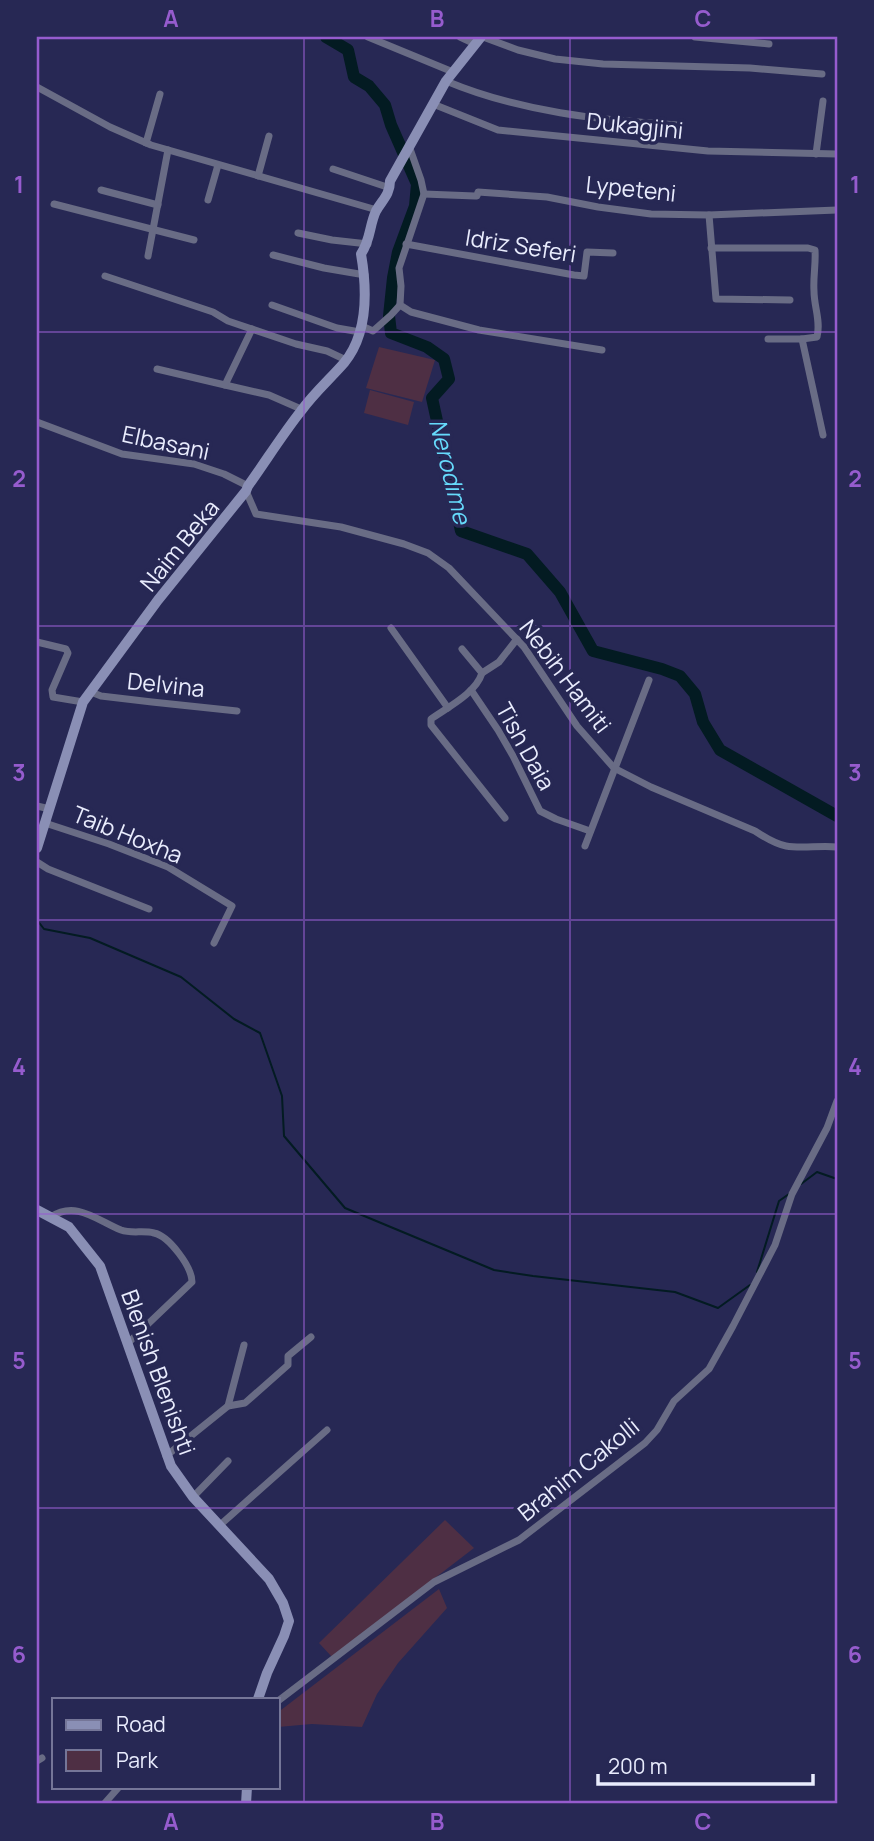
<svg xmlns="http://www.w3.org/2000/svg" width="874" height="1841" viewBox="0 0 874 1841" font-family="Manrope,sans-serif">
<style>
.green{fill:#4e2f44}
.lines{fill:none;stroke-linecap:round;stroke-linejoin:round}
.stream{stroke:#031b22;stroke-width:2}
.river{stroke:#031b22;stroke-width:12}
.street{stroke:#696c85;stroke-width:7}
.secondary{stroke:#8a8fb5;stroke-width:10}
.grid{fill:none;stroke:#965cce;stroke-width:2;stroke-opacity:0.55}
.labels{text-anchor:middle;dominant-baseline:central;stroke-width:7;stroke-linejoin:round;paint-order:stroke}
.street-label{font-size:23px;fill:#e9ecfd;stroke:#272854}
.water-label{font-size:24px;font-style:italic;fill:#66dafb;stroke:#272854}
.neatline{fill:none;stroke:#965cce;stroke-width:2.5}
.grid-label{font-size:23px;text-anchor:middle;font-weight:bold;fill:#965cce}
</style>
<rect width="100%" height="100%" fill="#272854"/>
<g class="green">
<polygon points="379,347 435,360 422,402 366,388"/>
<polygon points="370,390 414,402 408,425 364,413"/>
<polygon points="445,1520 474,1548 332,1657 319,1643"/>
<polygon points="439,1589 447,1608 398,1663 377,1694 362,1727 312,1724 278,1727 278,1712 281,1710"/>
</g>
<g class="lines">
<g class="stream">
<polyline points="37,920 44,929 90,938 181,977 234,1019 260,1033 282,1096 284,1136 345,1208 494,1270 533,1276 675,1292 718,1308 750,1285"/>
<polyline points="801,1184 817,1172 837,1179"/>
<polyline points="757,1272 779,1201 789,1194"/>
</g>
<polyline class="river" points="326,37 348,50 354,77 369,86 385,105 391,125 417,184 415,206 398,252 393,278 389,316 391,333 427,347 444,359 449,379 432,398 461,531 527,554 560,592 593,651 662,669 680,676 695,694 703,722 720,750 837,816"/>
<g class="street">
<polyline points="368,37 453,72"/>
<polyline points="460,37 475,44"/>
<polyline points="483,37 518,50 555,59 603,64 750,68 822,74"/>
<polyline points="695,37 769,44"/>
<path d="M 446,81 C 520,112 599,120 678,125"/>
<polyline points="37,87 110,127 151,145 377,210"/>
<polyline points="433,104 498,130 708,151 837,154"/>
<polyline points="146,143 160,94"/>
<polyline points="409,146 421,180 424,194 399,268 401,286 400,305 411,312 479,330 602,350"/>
<polyline points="816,154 823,101"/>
<polyline points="333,169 390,188"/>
<polyline points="258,176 269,136"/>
<polyline points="101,190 158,205"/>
<polyline points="424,194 475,196 477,196 478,192 547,197 598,207 651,214 709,215 837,210"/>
<polyline points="208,200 218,165"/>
<polyline points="54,204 194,240"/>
<polyline points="709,215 716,299 790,300"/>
<polyline points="298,233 332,240 368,244"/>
<polyline points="406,244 574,275 584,276 587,252 613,253"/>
<path d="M 711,248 L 808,248 L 815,250 C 816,264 813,277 814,291 C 814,307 821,321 817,337 L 802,339 L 823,435"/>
<polyline points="273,255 324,268 365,275"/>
<polyline points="148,256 168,150"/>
<polyline points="105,276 213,312 228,321 296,344 327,351 346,360"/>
<polyline points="272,305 337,328 360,332 364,327 373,331 391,315 400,305"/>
<polyline points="252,329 225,385 269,395 301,409"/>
<polyline points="768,339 802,339"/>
<polyline points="157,369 225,385"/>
<polyline points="37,422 122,454 194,464 224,474 248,486"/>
<path d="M 246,491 L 256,514 L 341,527 L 404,544 L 428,553 L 449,568 L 524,647 L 577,726 L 614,768 L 651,787 L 755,831 C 764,837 775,844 786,846 C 802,849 820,845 837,847"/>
<polyline points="391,628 448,708"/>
<polyline points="37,642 66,649 68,653 52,690 53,697 83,702"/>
<polyline points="462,649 482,673"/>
<polyline points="471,690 498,730 513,756 540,811 556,819 590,831"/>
<polyline points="91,692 101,696 152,702 237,711"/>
<polyline points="37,806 50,809"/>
<path d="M 505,818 L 431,725 L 431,719 C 448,707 476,693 482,673 L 499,662 L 517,639"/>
<polyline points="45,823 109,844 168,867 232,906 214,943"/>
<polyline points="585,846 649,680"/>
<polyline points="37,862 48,869 149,909"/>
<path d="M 51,1217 C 76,1200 98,1221 121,1230 C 132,1234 143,1230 154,1233 C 169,1236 192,1267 192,1282 L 128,1343"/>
<polyline points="228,1406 244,1345"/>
<polyline points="166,1456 228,1406 245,1403 288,1365 288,1356 311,1337"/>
<polyline points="193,1497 228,1461"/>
<polyline points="220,1525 327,1430"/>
<polyline points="278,1701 434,1582 519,1540 645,1443 657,1430 674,1401 709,1369 733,1326 775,1245 792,1194 827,1128 837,1101"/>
<polyline points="37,1761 42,1758"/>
<polyline points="104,1804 119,1787"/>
</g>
<g class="secondary">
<path d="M 37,848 L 83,702 L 158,600 L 246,491 L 248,486 C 266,461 282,435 301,411 C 314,393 330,379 344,363 C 368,334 367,289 361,254 C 371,239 369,226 376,211 C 382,200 390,195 390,181 L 446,81 L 481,37"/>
<polyline points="37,1210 69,1227 100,1266 171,1466 193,1497 269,1579 283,1603 289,1621 284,1636 267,1673 258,1699"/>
<polyline points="246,1804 247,1787"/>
</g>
</g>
<path class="grid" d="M 304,37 L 304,1804M 570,37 L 570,1804M 37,332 L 837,332M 37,626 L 837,626M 37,920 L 837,920M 37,1214 L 837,1214M 37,1508 L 837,1508"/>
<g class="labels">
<g class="street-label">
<text transform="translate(635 125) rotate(6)">Dukagjini</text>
<text transform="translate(631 188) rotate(6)">Lypeteni</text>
<text transform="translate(521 245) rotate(9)">Idriz Seferi</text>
<text transform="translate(166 442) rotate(12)">Elbasani</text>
<text transform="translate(179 545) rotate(-51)">Naim Beka</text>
<text transform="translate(566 676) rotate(53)">Nebih Hamiti</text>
<text transform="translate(166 684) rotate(6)">Delvina</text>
<text transform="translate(526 746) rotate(61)">Tish Daia</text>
<text transform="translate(128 834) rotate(22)">Taib Hoxha</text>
<text transform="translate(159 1372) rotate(70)">Blenish Blenishti</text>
<text transform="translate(578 1469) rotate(-39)">Brahim Cakolli</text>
</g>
<g class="water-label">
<text transform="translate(451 471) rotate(76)">Nerodime</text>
</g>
</g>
<rect width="874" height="1841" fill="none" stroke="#272854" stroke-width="77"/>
<rect x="52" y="1698" width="228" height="91" fill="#272854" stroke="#757698" stroke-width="2"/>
<rect x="66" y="1720" width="35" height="10" fill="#8a8fb5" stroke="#757698" stroke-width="2"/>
<text x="116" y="1732" font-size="21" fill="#e9ecfd">Road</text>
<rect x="66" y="1750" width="35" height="21" fill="#4e2f44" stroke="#757698" stroke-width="2"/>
<text x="116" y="1768" font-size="21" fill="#e9ecfd">Park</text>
<path d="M598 1774v10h215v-10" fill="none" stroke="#e9ecfd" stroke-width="3.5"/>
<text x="608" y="1774" font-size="21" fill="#e9ecfd" stroke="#272854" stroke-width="5" paint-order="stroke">200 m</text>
<rect x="38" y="38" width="798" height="1764" class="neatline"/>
<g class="grid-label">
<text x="171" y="27">A</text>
<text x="437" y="27">B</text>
<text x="703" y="27">C</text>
<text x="19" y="193">1</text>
<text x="855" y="193">1</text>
<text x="19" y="487">2</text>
<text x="855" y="487">2</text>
<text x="19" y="781">3</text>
<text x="855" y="781">3</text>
<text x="19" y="1075">4</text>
<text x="855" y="1075">4</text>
<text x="19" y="1369">5</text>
<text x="855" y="1369">5</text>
<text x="19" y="1663">6</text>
<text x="855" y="1663">6</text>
<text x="171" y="1830">A</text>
<text x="437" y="1830">B</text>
<text x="703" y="1830">C</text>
</g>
</svg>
